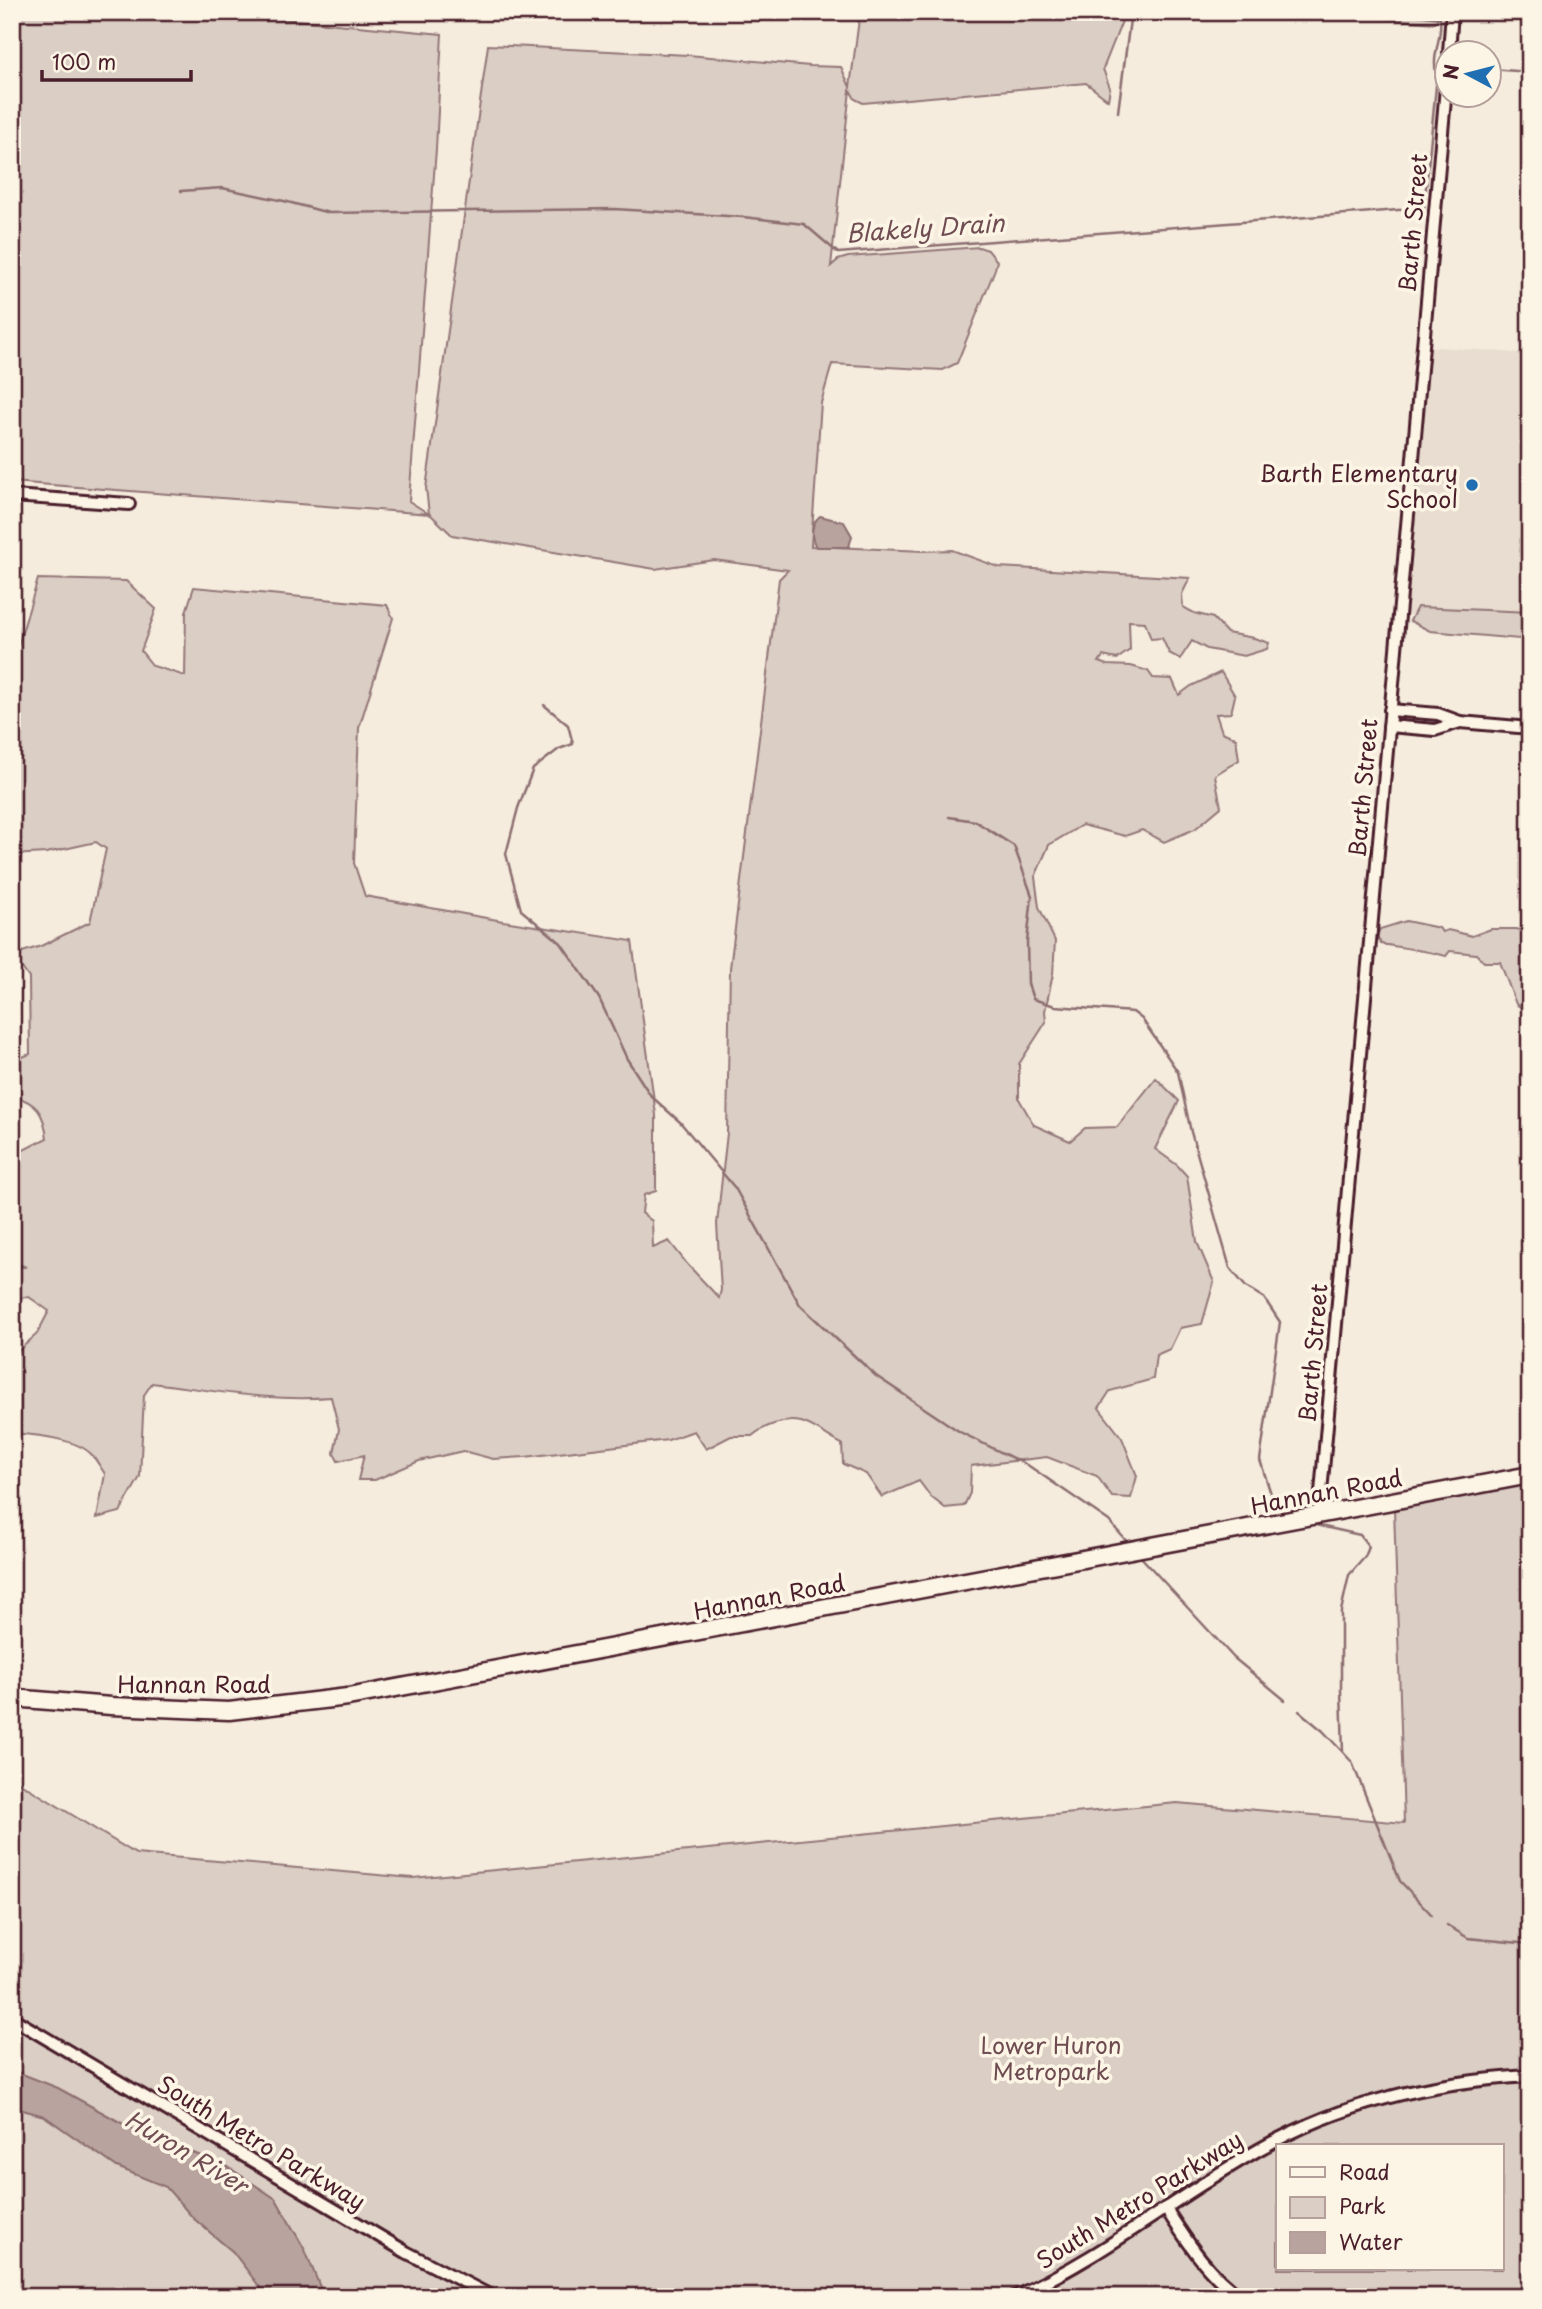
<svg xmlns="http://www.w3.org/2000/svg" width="1542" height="2309" viewBox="0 0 1542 2309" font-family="'Playpen Sans',sans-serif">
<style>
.built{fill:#e8ddd0}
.green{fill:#dbcec4;stroke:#927678;stroke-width:2;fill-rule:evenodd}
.water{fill:#b8a39e;stroke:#8c6e70;stroke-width:2}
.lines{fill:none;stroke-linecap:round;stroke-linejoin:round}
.stream{stroke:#8c6e70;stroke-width:2.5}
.street-casing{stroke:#4a1f2b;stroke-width:16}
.secondary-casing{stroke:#4a1f2b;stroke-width:21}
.street{stroke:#fcf5e5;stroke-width:10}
.secondary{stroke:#fcf5e5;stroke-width:16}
.poi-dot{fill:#1f6fb2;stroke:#fcf5e5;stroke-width:2.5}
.labels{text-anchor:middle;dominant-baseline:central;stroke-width:7;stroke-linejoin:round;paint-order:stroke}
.street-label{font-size:23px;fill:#4a1f2b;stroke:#fcf5e5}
.poi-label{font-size:23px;fill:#4a1f2b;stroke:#fcf5e5;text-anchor:end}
.park-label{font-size:23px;fill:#6e4b51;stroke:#fcf5e5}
.water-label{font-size:24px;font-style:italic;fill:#704d53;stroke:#fcf5e5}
</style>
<rect width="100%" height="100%" fill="#f5ecde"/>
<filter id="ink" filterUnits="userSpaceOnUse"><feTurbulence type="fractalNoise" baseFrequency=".0143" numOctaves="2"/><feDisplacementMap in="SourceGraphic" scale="14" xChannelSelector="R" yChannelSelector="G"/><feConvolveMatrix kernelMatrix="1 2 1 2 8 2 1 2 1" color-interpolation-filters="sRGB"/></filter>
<g filter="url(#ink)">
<polygon class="built" points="1425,346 1530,354 1530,625 1403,615"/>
<g class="green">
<path d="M 12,12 L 208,12 L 442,34 L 436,149 L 409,501 L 429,514 L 426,488 L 488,45 L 688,55 L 810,66 L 841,67 L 850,87 L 860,12 L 1121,12 L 1122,21 L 1103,69 L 1110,88 L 1108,100 L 1086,83 L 863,103 L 855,99 L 850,90 L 831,266 L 838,260 L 848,257 L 979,247 L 988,250 L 997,261 L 995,269 L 957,363 L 943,370 L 832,364 L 821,403 L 811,546 L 924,551 L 952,550 L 998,567 L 1190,578 L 1182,594 L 1183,607 L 1194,613 L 1213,618 L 1227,633 L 1254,638 L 1269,643 L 1267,649 L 1244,656 L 1207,649 L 1192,641 L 1180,659 L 1169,653 L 1162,638 L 1151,639 L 1145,622 L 1129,621 L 1130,650 L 1117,659 L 1103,656 L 1099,662 L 1107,665 L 1131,666 L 1148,671 L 1153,678 L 1172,679 L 1179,695 L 1191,686 L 1221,672 L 1235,696 L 1231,713 L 1216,714 L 1222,732 L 1236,738 L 1239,760 L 1215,775 L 1221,807 L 1195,829 L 1164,842 L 1142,830 L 1125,836 L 1082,825 L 1049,845 L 1035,877 L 1039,907 L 1055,941 L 1053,974 L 1045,1011 L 1046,1022 L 1019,1064 L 1019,1099 L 1034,1125 L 1070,1141 L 1085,1128 L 1117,1127 L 1156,1078 L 1179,1101 L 1155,1149 L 1177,1165 L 1187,1176 L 1197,1242 L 1214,1282 L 1202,1324 L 1180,1328 L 1170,1349 L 1156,1355 L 1153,1379 L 1110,1391 L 1099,1408 L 1122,1438 L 1137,1476 L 1131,1498 L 1112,1497 L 1097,1476 L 1047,1457 L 971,1466 L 970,1493 L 964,1506 L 945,1508 L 931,1497 L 919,1481 L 882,1497 L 866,1474 L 843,1464 L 842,1444 C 829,1438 814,1425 801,1422 C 785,1418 764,1426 752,1436 L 731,1436 L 706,1449 L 694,1431 L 668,1440 L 525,1457 L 493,1459 L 463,1451 L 419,1461 L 375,1480 L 358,1480 L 364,1455 L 338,1461 L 334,1453 L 339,1429 L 331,1397 C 272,1402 211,1390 152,1383 L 144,1395 L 140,1477 L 120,1512 L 97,1518 L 105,1474 C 101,1468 97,1461 92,1455 C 77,1438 34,1435 12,1433 L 12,1382 L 17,1352 L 37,1334 L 49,1311 L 29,1297 L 12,1298 L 12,1267 L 26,1267 L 12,1261 L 12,1153 L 16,1154 L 47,1138 C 44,1112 37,1103 12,1095 L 12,1061 L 30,1054 L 29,978 L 13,955 L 41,946 L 90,922 L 106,849 L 96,842 L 46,853 L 12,855 L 12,666 L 38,579 L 126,581 L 156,609 L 141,651 L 153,666 L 185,676 L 186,612 L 194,587 L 387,605 L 393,618 L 359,728 L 354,863 L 365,896 L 503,921 L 632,941 L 656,1115 L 656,1191 L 644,1195 L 642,1213 L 652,1221 L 653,1248 L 669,1241 L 688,1265 L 719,1298 L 721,1290 L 717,1224 L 727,1133 L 730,968 L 779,579 L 788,570 L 714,560 L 655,569 L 452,535 L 430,514 L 12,482 Z"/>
<polygon points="1302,12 1444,12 1434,23"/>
<polygon points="1417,607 1530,612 1530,640 1430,631 1410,621"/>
<path d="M 1406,921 L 1439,928 L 1442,932 L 1448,930 L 1472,936 L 1491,929 L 1516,929 L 1530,932 L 1530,1031 L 1526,1011 L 1516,1004 L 1500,962 L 1484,962 L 1476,954 L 1450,951 L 1446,956 C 1423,950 1404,948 1381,944 L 1377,936 L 1380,929 Z"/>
<path d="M 1530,1482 L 1530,2297 L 12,2297 L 12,1778 L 136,1854 L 413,1878 L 1177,1803 L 1404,1823 L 1394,1508 ZM 1278,2146 L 1502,2146 L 1502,2269 L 1278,2269 Z"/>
</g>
<g class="water">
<path d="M 820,516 L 844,522 L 852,536 L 849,547 L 816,547 C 810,537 811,523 820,516 Z"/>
<polygon points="12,2070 58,2088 138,2132 225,2165 276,2199 305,2250 324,2297 265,2297 262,2290 233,2252 193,2218 166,2187 117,2167 44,2116 12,2107"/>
</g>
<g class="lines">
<g class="stream">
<polyline points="1490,69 1530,72"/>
<polyline points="1118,112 1131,12"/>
<path d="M 181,191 L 222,188 L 284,201 L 329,213 L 615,209 L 743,217 L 804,224 L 838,253 L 1424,208 L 1437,76 C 1430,57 1443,38 1440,18 L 1396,12"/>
<polyline points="544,705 568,725 573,744 559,749 533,769 518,808 506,854 521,910 561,943 599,998 627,1059 651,1096 680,1122 735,1188 800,1305 876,1376 960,1432 1029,1466 1109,1521 1129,1544"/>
<polyline points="949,817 975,821 1014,846 1032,896 1027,942 1028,984 1033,999 1055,1006 1133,1012 1142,1019 1178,1072 1191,1132 1230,1268 1246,1287 1264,1298 1280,1322 1260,1460 1272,1497 1284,1515"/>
<polyline points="1311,1524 1360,1535 1369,1547 1365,1557 1349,1575 1341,1611 1341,1690 1343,1752"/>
<polyline points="1140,1556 1234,1658 1285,1700"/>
<polyline points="1299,1711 1323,1731 1352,1762 1400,1881 1432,1915"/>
<polyline points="1447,1925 1468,1938 1530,1944"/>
</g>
<g class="street-casing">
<g id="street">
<polyline points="1449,52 1452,12"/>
<polyline points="12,496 129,504"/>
<polyline points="1390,710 1438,714 1460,722 1530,728"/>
<polyline points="1389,726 1435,730 1460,722"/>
<polyline points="1319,1515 1448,65"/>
<polyline points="12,2018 406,2252 493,2297"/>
<path d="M 1166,2209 C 1187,2241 1208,2275 1241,2297"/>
<path d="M 1014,2297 C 1102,2258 1176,2196 1260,2149 C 1343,2102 1436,2081 1530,2076"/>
</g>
</g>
<g class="secondary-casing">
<polyline id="secondary" points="12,1698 111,1706 229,1711 348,1697 1530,1475"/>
</g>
<use href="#street" class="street"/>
<use href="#secondary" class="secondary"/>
</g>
</g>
<circle class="poi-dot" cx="1472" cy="485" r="7"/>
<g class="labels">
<g class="street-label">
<text transform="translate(1412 223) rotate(-85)">Barth Street</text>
<text transform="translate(1362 788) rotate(-85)">Barth Street</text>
<text transform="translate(1312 1353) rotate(-85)">Barth Street</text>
<text transform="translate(1326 1491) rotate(-11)">Hannan Road</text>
<text transform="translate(769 1596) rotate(-11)">Hannan Road</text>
<text x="194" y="1683">Hannan Road</text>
<text transform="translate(262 2142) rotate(31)">South Metro Parkway</text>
<text transform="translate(1139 2199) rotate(-32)">South Metro Parkway</text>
</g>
<g class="poi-label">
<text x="1458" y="472">Barth Elementary<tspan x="1458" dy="26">School</tspan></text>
</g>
<g class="park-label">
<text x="1051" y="2044">Lower Huron<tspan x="1051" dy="26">Metropark</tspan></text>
</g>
<g class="water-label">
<text transform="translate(925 227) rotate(-4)">Blakely Drain</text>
<text transform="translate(187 2151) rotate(31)">Huron River</text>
</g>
</g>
<rect width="1542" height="2309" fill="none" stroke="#fcf5e5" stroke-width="42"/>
<rect x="21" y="21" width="1500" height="2267" fill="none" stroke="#4a1f2b" stroke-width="2.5" filter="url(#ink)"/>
<rect x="1276" y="2144" width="228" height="126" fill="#fcf5e5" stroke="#b59f9b" stroke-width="2"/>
<rect x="1290" y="2167" width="35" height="10" fill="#fcf5e5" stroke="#b59f9b" stroke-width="2"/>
<text x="1339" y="2180" font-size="21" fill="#4a1f2b">Road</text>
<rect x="1290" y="2197" width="35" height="21" fill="#dbcec4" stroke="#b59f9b" stroke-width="2"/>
<text x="1339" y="2214" font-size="21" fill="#4a1f2b">Park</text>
<rect x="1290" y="2232" width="35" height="21" fill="#b8a39e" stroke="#b59f9b" stroke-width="2"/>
<text x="1339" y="2250" font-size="21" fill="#4a1f2b">Water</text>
<g transform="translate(1468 74) rotate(277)"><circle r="33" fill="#fcf5e5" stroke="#b59f9b" stroke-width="2"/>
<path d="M0-5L12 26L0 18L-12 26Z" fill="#1f6fb2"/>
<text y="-10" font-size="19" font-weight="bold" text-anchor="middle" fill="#4a1f2b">N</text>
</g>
<path d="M42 70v10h149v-10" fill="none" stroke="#4a1f2b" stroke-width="3.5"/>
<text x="52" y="70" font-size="21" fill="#4a1f2b" stroke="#fcf5e5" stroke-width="5" paint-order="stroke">100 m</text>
</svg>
